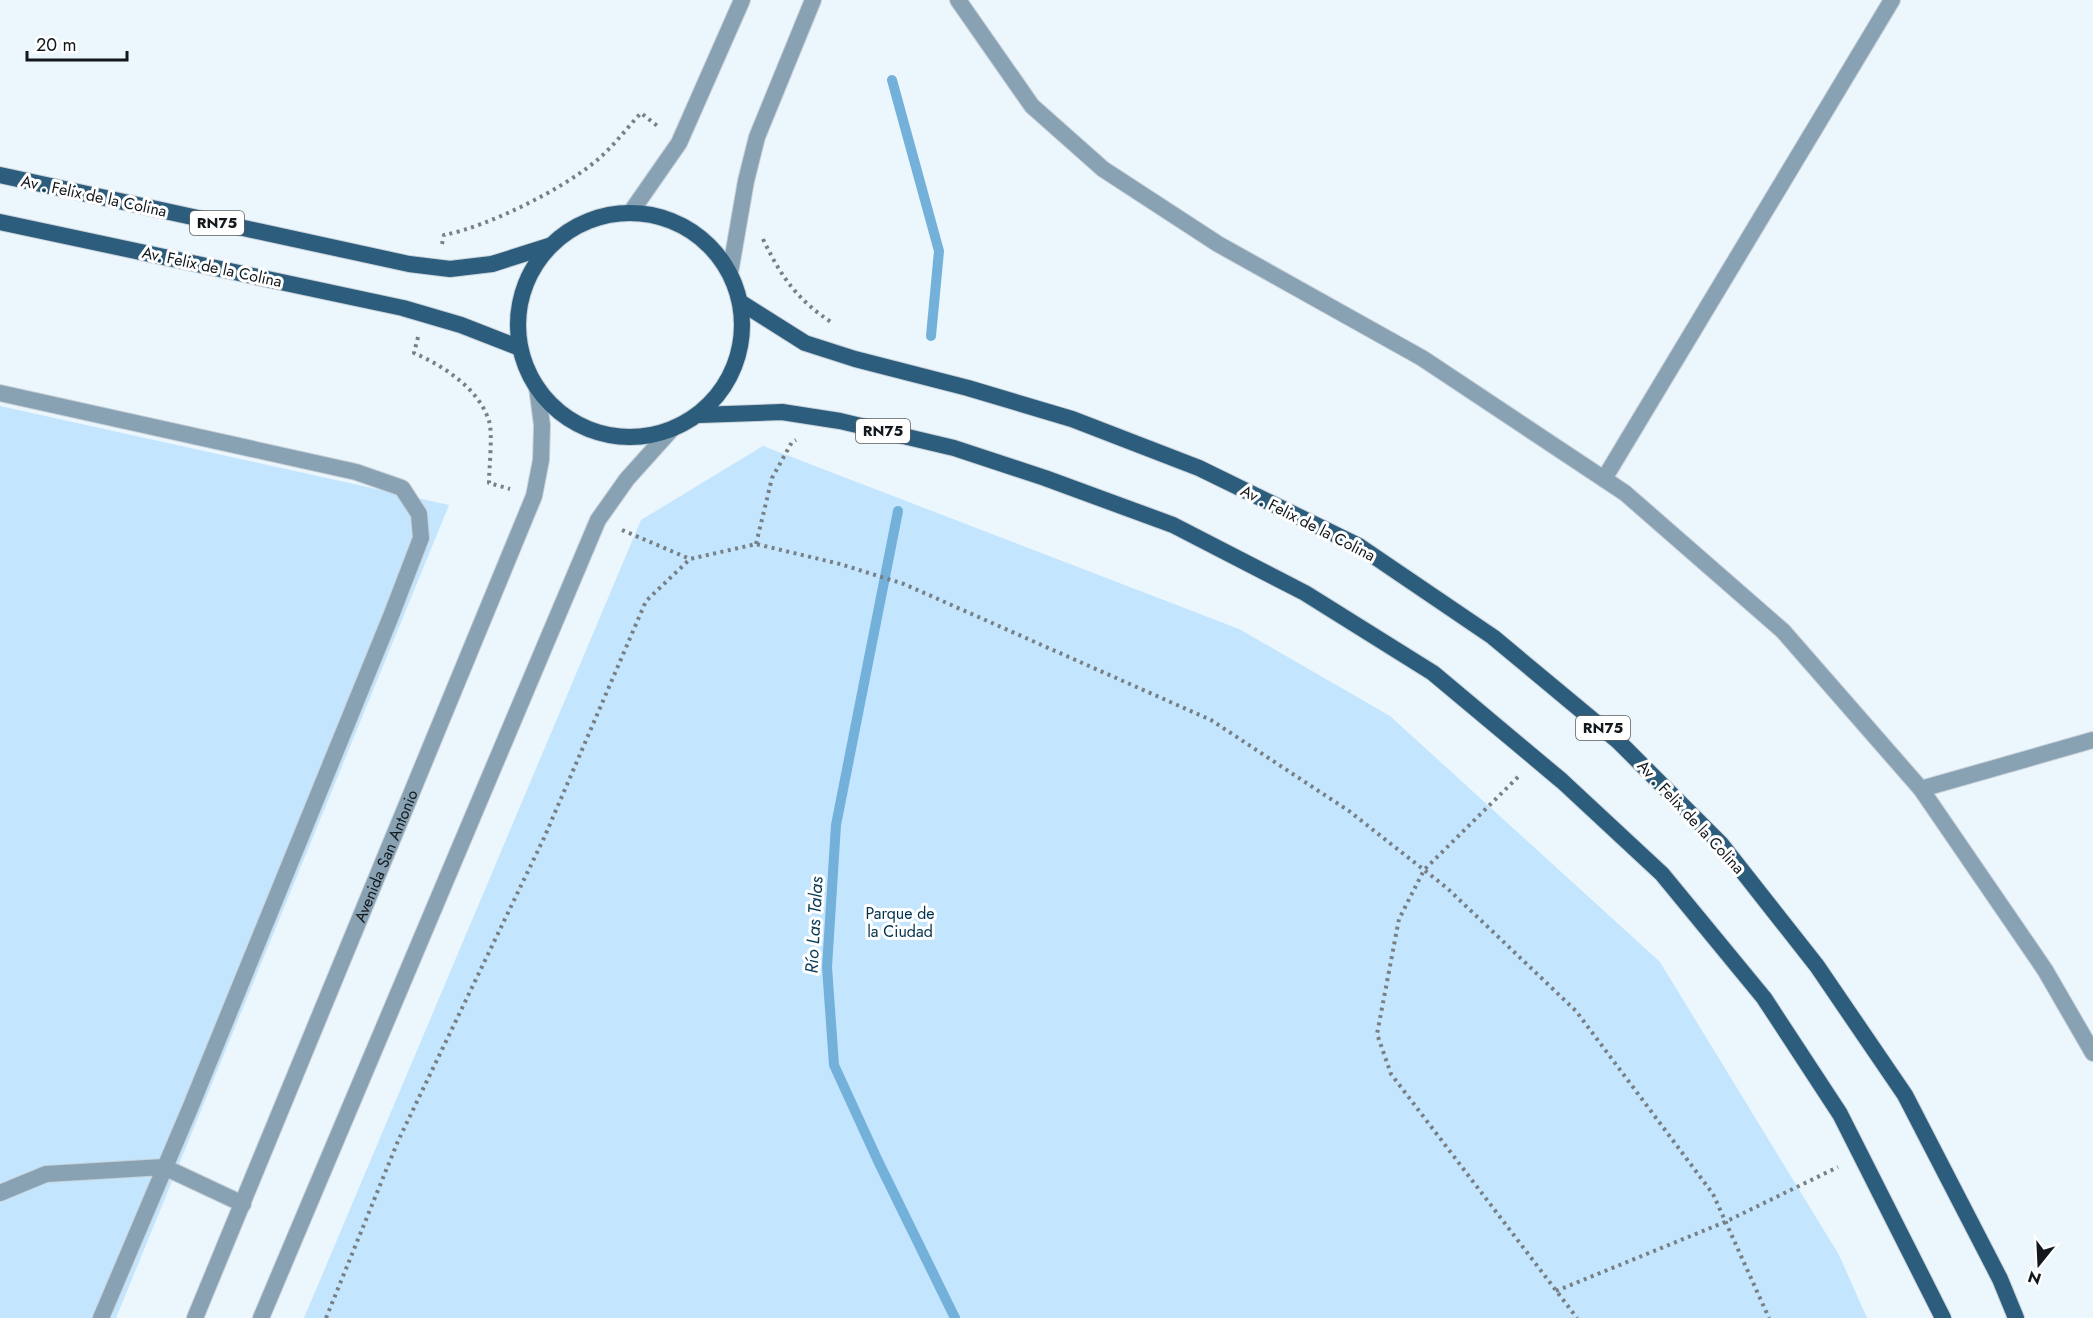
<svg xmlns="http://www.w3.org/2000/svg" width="2093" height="1318" viewBox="0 0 2093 1318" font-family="Jost,sans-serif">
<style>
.green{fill:#c3e5fe}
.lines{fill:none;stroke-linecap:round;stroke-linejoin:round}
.stream{stroke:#74b1da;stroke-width:10}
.minor-casing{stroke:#c9d2d9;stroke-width:18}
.tertiary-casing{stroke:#c9d2d9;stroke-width:18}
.primary-casing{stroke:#c9d2d9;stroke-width:18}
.path{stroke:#788085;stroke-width:4;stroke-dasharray:3 4.5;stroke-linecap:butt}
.minor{stroke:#88a2b4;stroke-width:16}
.tertiary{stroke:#88a2b4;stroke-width:16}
.primary{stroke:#2c5d7c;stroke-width:16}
.labels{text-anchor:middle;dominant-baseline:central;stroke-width:6;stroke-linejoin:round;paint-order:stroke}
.shield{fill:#fff;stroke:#595d60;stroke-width:1.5}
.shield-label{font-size:15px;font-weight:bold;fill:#12181c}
.street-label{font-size:16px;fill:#12181c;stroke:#fff}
.park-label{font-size:16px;fill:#00314d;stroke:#fff}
.water-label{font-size:18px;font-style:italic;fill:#073a56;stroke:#fff}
</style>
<rect width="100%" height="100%" fill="#ecf6fd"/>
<g class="green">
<polygon points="0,406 449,505 116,1318 0,1318"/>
<polygon points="763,446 1239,629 1390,716 1660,962 1839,1255 1867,1318 304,1318 641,520"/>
</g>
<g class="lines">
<g class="stream">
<polyline points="892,80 939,251 931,336"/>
<polyline points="898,511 836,825 827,967 834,1065 878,1161 955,1318"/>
</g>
<g class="minor-casing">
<g id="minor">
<polyline points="958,0 1032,106 1103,169 1218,244 1422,358 1625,493 1783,631 1921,789 2045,970 2093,1053"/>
<polyline points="631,212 679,143 742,0"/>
<polyline points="730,273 746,181 757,137 813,0"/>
<polyline points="0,393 356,472 402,488 419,514 421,538 391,616 191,1106 101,1318"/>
<polyline points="1604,479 1892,0"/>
<polyline points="1921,789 2093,740"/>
<polyline points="0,1193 46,1174 164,1167 243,1204"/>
</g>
</g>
<g class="tertiary-casing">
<g id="tertiary">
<path id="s1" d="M 195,1318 L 534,496 L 541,460 L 542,425 L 537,387"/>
<polyline points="261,1318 598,520 627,479 672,429"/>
</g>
</g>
<g class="primary-casing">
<g id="primary">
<polyline points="0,175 409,264 450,269 492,264 549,246"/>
<circle cx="630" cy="325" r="112"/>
<polyline points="0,222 403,308 461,325 520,348"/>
<polyline points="740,302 805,343 855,359 968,388 1072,419 1199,468 1359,546 1493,637 1618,741 1721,844 1817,966 1905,1095 2000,1279 2016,1318"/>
<polyline points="698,415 782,412 840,421 954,448 1045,478 1173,525 1305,593 1433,673 1562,781 1662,874 1764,998 1840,1114 1943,1318"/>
</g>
</g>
<g class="path">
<path d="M 763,239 C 781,277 798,301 834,324"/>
<path d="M 442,244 L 444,235 C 489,226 561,190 596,161 C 613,147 626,129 641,113 L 660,128"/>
<path d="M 418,337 L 414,353 C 444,366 479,389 489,421 C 493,434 489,468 489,483 L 510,489"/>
<polyline points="622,530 690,559"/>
<polyline points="756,544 772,478 792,442 796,440"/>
<polyline points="1518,777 1424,870 1399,919 1377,1034 1391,1074 1577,1318"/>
<polyline points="1556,1291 1725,1222 1838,1167"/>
<polyline points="326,1318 398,1141 544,838 646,601 690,559 756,544 840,564 904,584 1211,720 1349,811 1447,888 1576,1011 1713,1194 1769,1318"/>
</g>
<use href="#minor" class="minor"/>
<use href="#tertiary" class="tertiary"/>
<use href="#primary" class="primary"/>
</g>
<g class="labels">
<g class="shield">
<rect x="190" y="211" width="54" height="24" rx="4.5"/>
<rect x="856" y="419" width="54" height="24" rx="4.5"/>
<rect x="1576" y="716" width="54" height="24" rx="4.5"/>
</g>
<g class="shield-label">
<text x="217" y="223">RN75</text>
<text x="883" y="431">RN75</text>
<text x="1603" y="728">RN75</text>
</g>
<g class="street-label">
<text transform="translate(94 196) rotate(12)">Av . Felix de la Colina</text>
<text transform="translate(212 267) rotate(12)">Av. Felix de la Colina</text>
<text transform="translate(1308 523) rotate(27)">Av . Felix de la Colina</text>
<text transform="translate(1691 817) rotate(47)">Av . Felix de la Colina</text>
<text stroke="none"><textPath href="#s1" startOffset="500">Avenida San Antonio</textPath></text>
</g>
<g class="park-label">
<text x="900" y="913">Parque de<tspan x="900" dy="18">la Ciudad</tspan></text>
</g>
<g class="water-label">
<text transform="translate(814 925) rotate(-87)">Río Las Talas</text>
</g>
</g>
<g transform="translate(2039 1264) rotate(198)" stroke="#ffffff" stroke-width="4.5" paint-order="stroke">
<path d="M0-4.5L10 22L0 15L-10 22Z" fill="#12181c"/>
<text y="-9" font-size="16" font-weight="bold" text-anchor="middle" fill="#12181c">N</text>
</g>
<path d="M27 51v9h100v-9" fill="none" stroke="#12181c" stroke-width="3"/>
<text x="36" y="51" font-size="18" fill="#12181c" stroke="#ffffff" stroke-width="4.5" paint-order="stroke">20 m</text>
</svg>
